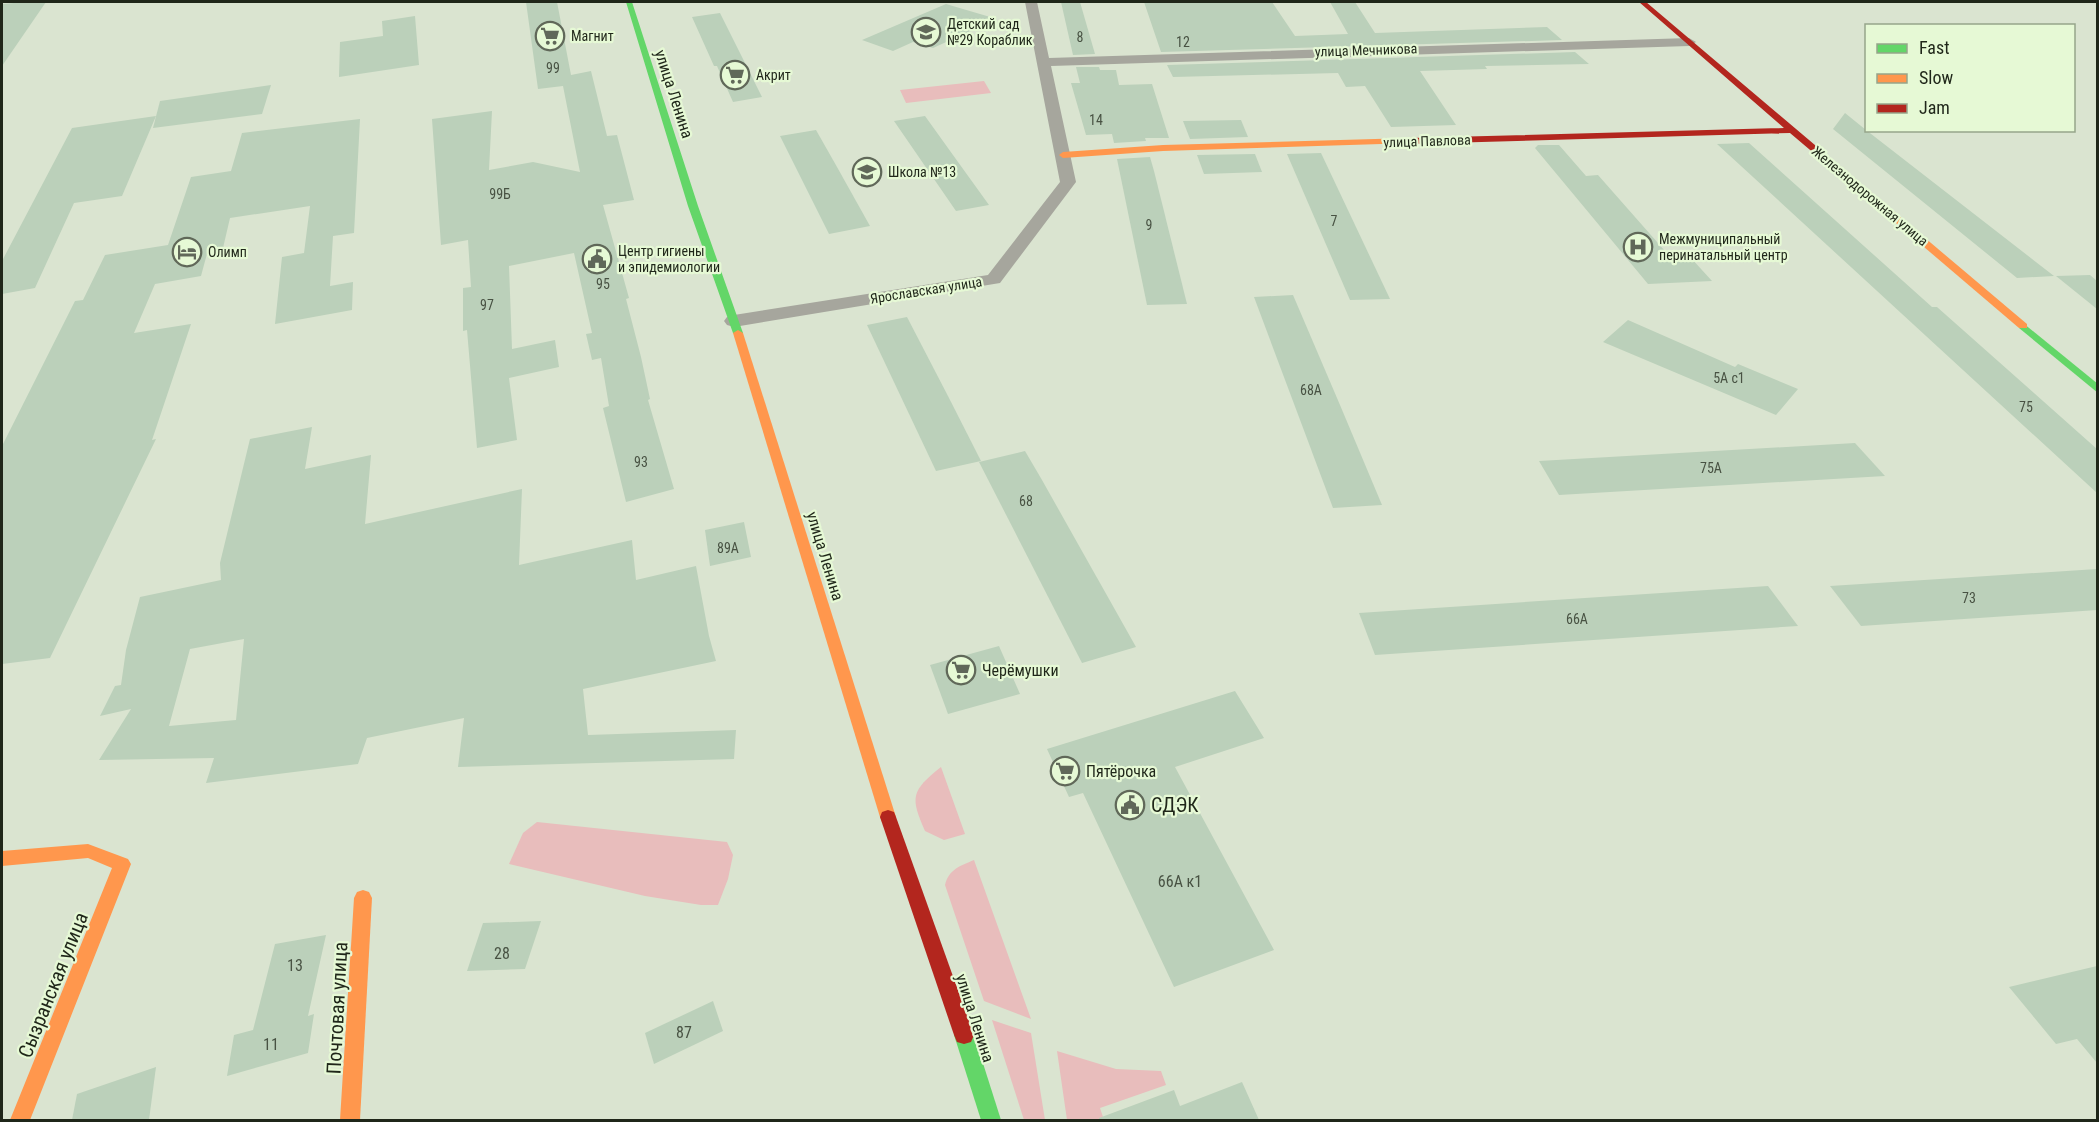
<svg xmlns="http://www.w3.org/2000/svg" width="2099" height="1122" viewBox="0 0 2099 1122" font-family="'Roboto Condensed',sans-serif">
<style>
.green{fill:#e8bdbc}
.building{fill:#bbd0ba;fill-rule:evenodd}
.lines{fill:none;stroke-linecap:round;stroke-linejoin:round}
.street{fill:#a6a69d;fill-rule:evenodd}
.fast{fill:#63d668;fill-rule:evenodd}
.slow{fill:#ff974d;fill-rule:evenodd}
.jam{fill:#b3261e;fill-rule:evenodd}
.labels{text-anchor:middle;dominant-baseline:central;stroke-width:4.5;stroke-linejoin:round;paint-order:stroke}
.far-poi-label{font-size:14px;fill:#1f2619;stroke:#e6f9d5;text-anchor:start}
.number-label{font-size:14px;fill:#485243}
.far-street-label{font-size:14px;fill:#1f2619;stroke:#e6f9d5}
.street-label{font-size:16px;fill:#1f2619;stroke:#e6f9d5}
.poi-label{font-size:16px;fill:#1f2619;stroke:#e6f9d5;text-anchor:start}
.near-number-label{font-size:16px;fill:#485243}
.near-poi-label{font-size:20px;fill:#1f2619;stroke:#e6f9d5;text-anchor:start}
.near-street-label{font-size:20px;fill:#1f2619;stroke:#e6f9d5}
</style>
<rect width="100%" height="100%" fill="#dae4d0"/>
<g class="green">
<polygon points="984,81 991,93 906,103 900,90"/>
<path d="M 941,767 L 965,834 L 944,840 L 925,831 C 910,797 911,791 941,767 Z"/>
<polygon points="537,822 727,842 733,855 728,879 718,905 701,905 645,896 509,864 523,833"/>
<path d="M 974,860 L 1031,1019 L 984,1001 L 945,885 C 949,869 960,866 974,860 Z"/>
<polygon points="992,1020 1031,1033 1045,1120 1024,1120"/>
<polygon points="1057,1051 1116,1069 1161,1071 1166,1085 1100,1108 1104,1120 1067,1120"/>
</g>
<g class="building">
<polygon points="25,2 46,2 2,66 2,4"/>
<polygon points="526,2 557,2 571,75 591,71 607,136 617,135 634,200 603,205 629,298 626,299 641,357 650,399 648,400 674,489 626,502 603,408 609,406 601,358 592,360 586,334 592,333 574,253 509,266 512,349 555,340 559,367 509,378 517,440 477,448 467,330 463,331 463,288 471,287 468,240 441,245 432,119 492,111 489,170 533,162 580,172 563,86 538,89"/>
<polygon points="1061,2 1080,2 1095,54 1073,55"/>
<polygon points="1144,2 1272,2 1295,36 1348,34 1330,2 1355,2 1375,33 1547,27 1562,40 1161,52"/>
<polygon points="946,4 997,19 933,48 913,42 893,51 862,40"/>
<polygon points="720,13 762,97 733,102 717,66 714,66 692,17"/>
<polygon points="415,16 419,65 339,77 340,42 383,36 382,21"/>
<polygon points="1575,52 1589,64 1485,66 1487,69 1420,71 1456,125 1391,127 1365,86 1346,87 1338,73 1173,77 1167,65"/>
<polygon points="1076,67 1099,67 1100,70 1116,70 1119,85 1152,84 1169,138 1145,138 1146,141 1114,143 1112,134 1086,135 1071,83 1080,83"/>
<polygon points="271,85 262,114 153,128 160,101"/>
<polygon points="1845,113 1866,130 2054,276 2017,278 1833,129"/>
<polygon points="156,116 122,196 74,203 35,288 2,294 2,261 72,128"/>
<polygon points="925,116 958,162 989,205 956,211 894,121"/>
<polygon points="360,119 354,233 333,236 330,286 353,282 352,310 275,324 282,257 304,253 310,206 230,218 223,248 208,250 201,276 155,284 134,333 191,324 152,440 156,439 50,658 2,664 2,446 75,301 83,300 105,255 168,245 191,177 231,171 242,133"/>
<polygon points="1241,120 1248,137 1190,139 1183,121"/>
<polygon points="816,130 837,167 870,226 829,234 780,136"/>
<polygon points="1749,143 1932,307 1937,307 2097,449 2097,493 1717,144"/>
<polygon points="1538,145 1559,145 1586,176 1598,175 1672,259 1691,258 1712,281 1648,284 1535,148"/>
<polygon points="1321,153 1390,299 1350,300 1287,154"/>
<polygon points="1255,154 1262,172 1204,174 1197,155"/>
<polygon points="1150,157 1154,171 1187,304 1147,305 1117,159"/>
<polygon points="2090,275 2097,281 2097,309 2056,276"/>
<polygon points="1293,295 1340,405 1382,505 1333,508 1254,297"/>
<polygon points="907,317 949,398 981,461 936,471 867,325"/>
<polygon points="1628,320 1735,367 1738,364 1798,389 1776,415 1603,342"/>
<path d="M 312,427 L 305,469 L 371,455 L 365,524 L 522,489 L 519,565 L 632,540 L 636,580 L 696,566 L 709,636 L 716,661 L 583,689 L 588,735 L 736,730 L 734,759 L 458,767 L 464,718 L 367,738 L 358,764 L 206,783 L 214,758 L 99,760 L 131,709 L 100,716 L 115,686 L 121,685 L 126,650 L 140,597 L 221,580 L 220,563 L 250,439 ZM 244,639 L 236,720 L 169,726 L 190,649 Z"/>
<polygon points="1855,443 1885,476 1559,495 1539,461"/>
<polygon points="1025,451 1042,480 1136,647 1082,663 979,462"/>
<polygon points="744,522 751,557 710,566 705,530"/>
<polygon points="2097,569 2097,610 1861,626 1830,586"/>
<polygon points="1768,586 1798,626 1375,655 1359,613"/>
<polygon points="999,646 1020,694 948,714 930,665"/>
<polygon points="1235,691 1264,738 1175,767 1274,950 1174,987 1083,793 1069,797 1047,749"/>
<polygon points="541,921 525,969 467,971 483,923"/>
<polygon points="326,935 308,1016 314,1014 308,1053 227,1076 234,1035 253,1030 275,944"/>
<polygon points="2097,966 2097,1063 2077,1039 2056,1044 2009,987"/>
<polygon points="713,1001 723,1031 654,1064 645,1033"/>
<polygon points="156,1067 149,1120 72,1120 77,1094"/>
<polygon points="1242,1082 1259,1120 1099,1120 1099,1118 1174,1090 1180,1106"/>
</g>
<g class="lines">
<polygon class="street" points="1025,2 1037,2 1049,58 1689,38 1696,42 1689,46 1051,66 1076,182 1000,283 734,327 727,325 724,321 727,317 734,315 988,275 1060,182"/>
<g class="fast">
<polygon points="626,2 632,2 698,206 743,333 742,335 738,336 733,333 688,206"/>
<polygon points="2023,323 2098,384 2098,393 2019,328 2019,324"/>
<polygon points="964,1026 971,1028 974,1035 1001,1120 981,1120 954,1035 957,1028"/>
</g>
<g class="slow">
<polygon points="1410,138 1414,141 1413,143 1163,151 1063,158 1059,155 1063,152 1163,145"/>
<polygon points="1842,173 1848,173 2027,324 2027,328 2019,328 1842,177"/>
<polygon points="738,330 743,333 896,817 894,822 888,824 882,822 880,817 733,333"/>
<polygon points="88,844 128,859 131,864 30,1120 10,1120 112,868 88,858 2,866 2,851"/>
<polygon points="363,890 369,892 372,898 360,1120 340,1120 354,898 357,892"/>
</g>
<g class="jam">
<polygon points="1639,2 1646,2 1848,173 1848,177 1842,177 1790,133 1410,144 1406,141 1410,138 1784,128"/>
<polygon points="888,810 894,812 896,817 974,1035 971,1042 964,1044 957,1042 954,1035 880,817 882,812"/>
</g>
</g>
<defs>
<g id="school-ring" transform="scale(1.5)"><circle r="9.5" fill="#e6f9d5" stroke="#606859" stroke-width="1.5"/><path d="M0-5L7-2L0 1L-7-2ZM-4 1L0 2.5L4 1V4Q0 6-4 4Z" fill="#606859"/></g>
<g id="supermarket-ring" transform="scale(1.5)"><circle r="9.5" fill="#e6f9d5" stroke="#606859" stroke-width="1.5"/><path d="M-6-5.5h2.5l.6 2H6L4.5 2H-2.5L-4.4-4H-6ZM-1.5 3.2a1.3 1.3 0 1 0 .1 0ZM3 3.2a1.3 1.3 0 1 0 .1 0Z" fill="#606859"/></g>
<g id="hospital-ring" transform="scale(1.5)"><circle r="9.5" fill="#e6f9d5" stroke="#606859" stroke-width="1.5"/><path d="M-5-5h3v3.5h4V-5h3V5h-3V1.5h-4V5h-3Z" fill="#606859"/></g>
<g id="hotel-ring" transform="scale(1.5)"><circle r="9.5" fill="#e6f9d5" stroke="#606859" stroke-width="1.5"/><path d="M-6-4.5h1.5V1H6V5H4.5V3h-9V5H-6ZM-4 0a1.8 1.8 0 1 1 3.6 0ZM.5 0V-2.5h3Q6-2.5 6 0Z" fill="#606859"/></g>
<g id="civic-ring" transform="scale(1.5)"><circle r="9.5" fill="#e6f9d5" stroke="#606859" stroke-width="1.5"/><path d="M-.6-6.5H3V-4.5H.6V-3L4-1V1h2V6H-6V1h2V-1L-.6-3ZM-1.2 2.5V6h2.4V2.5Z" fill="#606859"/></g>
</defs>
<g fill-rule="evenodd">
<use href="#school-ring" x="926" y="32"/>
<use href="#supermarket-ring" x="550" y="36"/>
<use href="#supermarket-ring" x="735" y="75"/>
<use href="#school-ring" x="867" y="172"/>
<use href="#hospital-ring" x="1638" y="247"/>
<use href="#hotel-ring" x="187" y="252"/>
<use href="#civic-ring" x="597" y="259"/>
<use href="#supermarket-ring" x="961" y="670"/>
<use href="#supermarket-ring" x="1065" y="771"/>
<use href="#civic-ring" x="1130" y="805"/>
</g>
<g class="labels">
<g class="far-poi-label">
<text x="947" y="24">Детский сад<tspan x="947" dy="16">№29 Кораблик</tspan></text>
<text x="571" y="36">Магнит</text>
<text x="756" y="75">Акрит</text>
<text x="888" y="172">Школа №13</text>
<text x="1659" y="239">Межмуниципальный<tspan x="1659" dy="16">перинатальный центр</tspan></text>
<text x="618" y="251">Центр гигиены<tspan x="618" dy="16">и эпидемиологии</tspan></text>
<text x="208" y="252">Олимп</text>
</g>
<g class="number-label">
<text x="1080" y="37">8</text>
<text x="1183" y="42">12</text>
<text x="553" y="68">99</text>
<text x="1096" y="120">14</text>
<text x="500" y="194">99Б</text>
<text x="1334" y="221">7</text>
<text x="1149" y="225">9</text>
<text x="603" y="284">95</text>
<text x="487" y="305">97</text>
<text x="1729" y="378">5А с1</text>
<text x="1311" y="390">68А</text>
<text x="2026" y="407">75</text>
<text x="641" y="462">93</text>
<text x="1711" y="468">75А</text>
<text x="1026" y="501">68</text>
<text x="728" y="548">89А</text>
<text x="1969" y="598">73</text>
<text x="1577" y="619">66А</text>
</g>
<g class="far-street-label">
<text transform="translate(1366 50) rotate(-2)">улица Мечникова</text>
<text transform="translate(1427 141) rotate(-2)">улица Павлова</text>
<text transform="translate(1870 196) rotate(40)">Железнодорожная улица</text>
<text transform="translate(926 290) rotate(-9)">Ярославская улица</text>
</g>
<g class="street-label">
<text transform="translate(674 94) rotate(72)">улица Ленина</text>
<text transform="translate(825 556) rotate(73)">улица Ленина</text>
<text transform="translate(975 1018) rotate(72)">улица Ленина</text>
</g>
<g class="poi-label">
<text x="982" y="670">Черёмушки</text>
<text x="1086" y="771">Пятёрочка</text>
</g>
<g class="near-number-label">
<text x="1180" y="881">66А к1</text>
<text x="502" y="953">28</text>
<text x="295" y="965">13</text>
<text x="684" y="1032">87</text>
<text x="271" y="1044">11</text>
</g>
<g class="near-poi-label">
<text x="1151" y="805">СДЭК</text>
</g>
<g class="near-street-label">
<text transform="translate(53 985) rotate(-68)">Сызранская улица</text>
<text transform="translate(337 1008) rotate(-87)">Почтовая улица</text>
</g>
</g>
<rect width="2099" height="1122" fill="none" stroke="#1f2619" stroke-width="6"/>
<rect x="1865" y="24" width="210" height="108" fill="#e6f9d5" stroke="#96a58a" stroke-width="1.5"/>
<rect x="1877" y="44" width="30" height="9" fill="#63d668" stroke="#96a58a" stroke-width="1.5"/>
<text x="1919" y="54" font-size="18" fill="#1f2619">Fast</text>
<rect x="1877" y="74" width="30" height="9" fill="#ff974d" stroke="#96a58a" stroke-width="1.5"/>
<text x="1919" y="84" font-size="18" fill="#1f2619">Slow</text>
<rect x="1877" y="104" width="30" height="9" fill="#b3261e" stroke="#96a58a" stroke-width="1.5"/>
<text x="1919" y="114" font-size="18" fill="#1f2619">Jam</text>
</svg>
